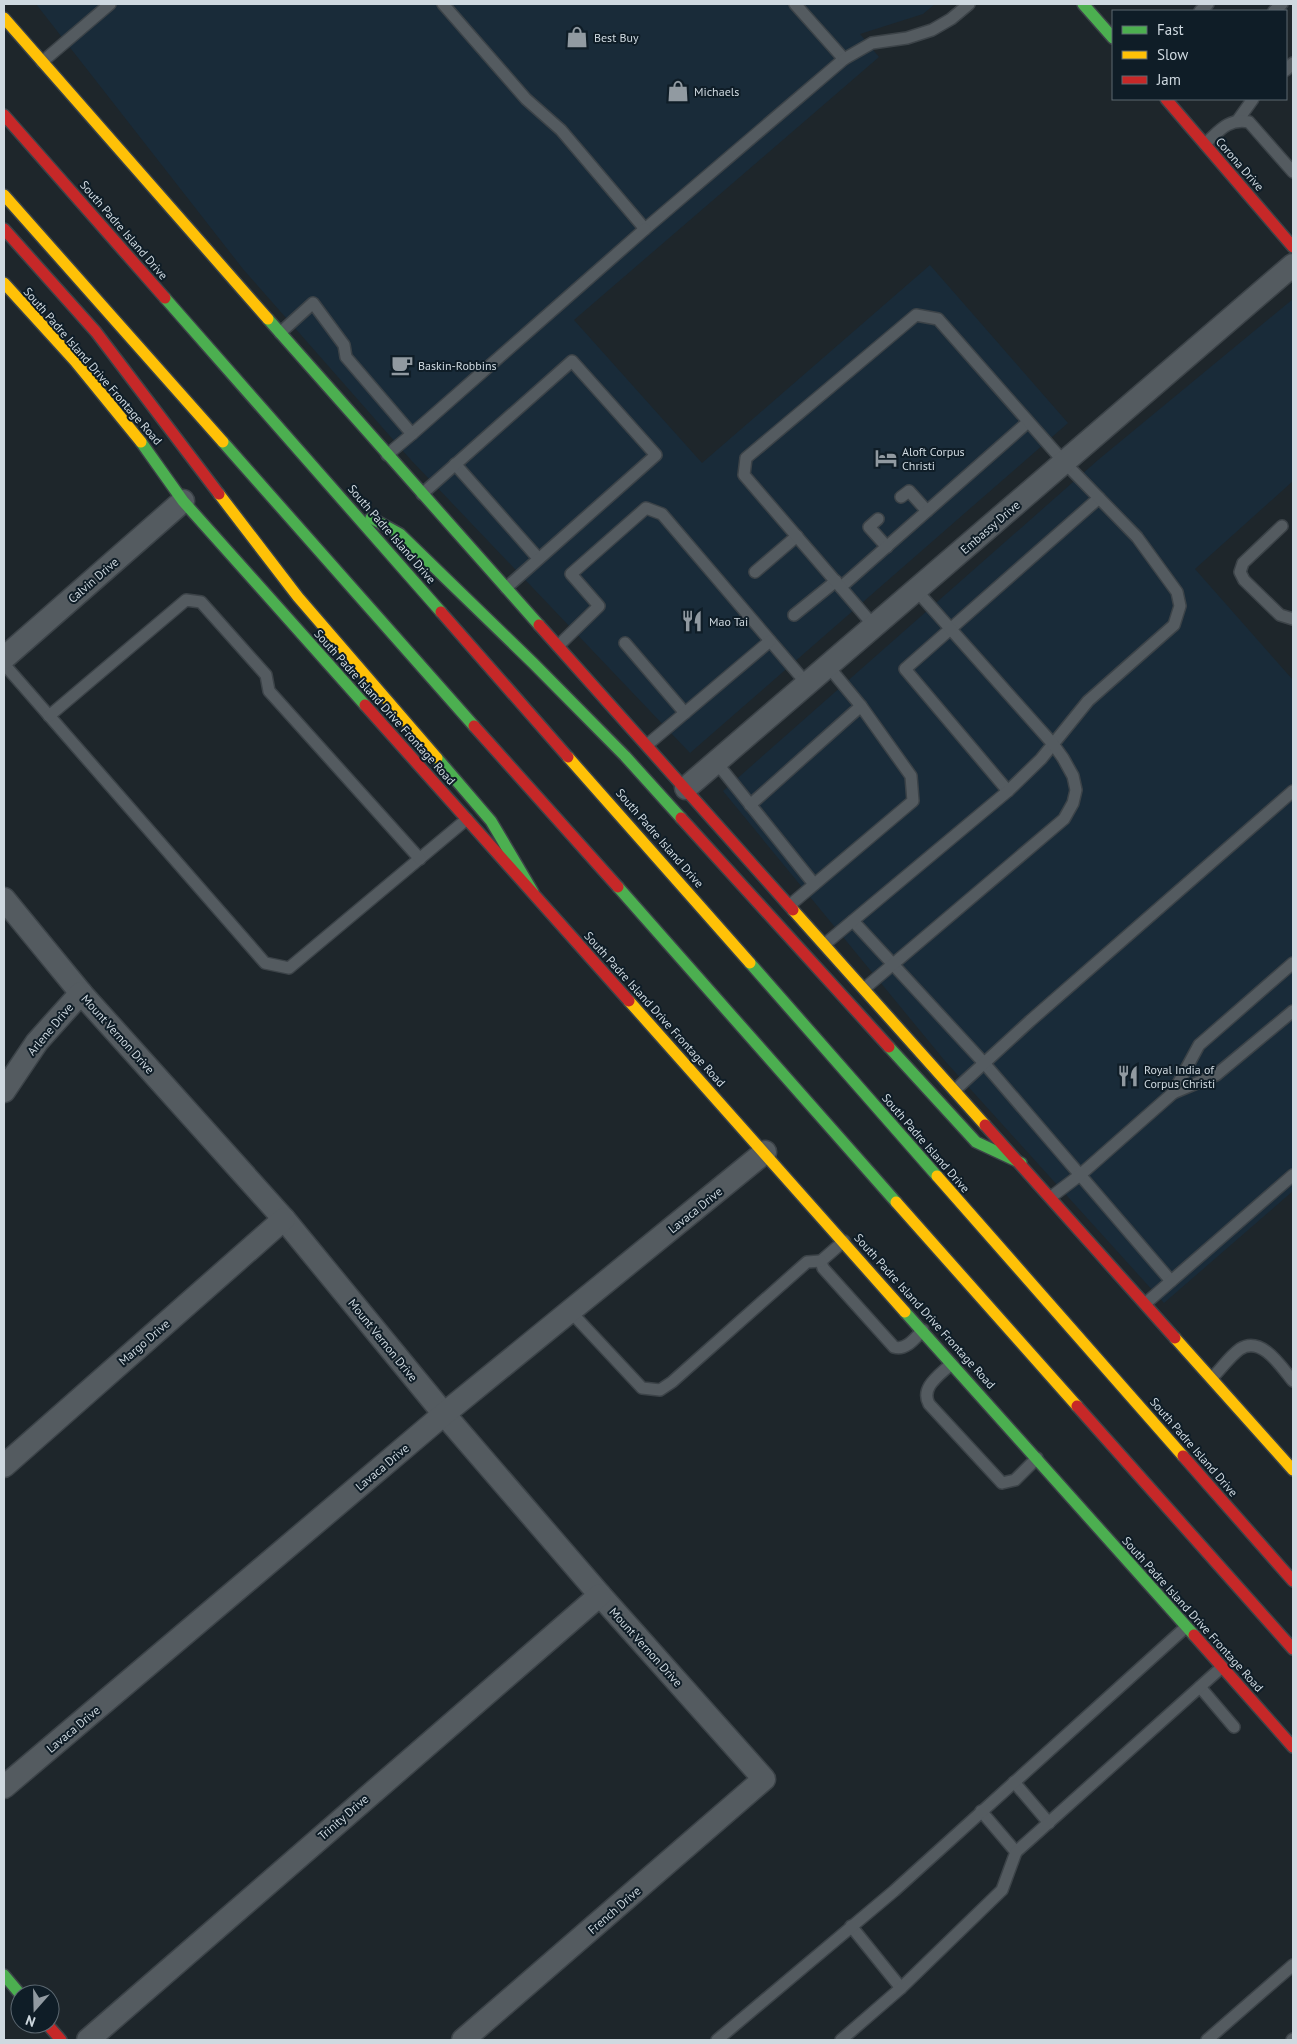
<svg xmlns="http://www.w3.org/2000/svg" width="1297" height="2044" viewBox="0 0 1297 2044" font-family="'PT Sans',sans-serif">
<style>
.built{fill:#192b39}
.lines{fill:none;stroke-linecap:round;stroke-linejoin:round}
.lane-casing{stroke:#3c4348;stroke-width:14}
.street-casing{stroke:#3c4348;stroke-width:25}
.fast-casing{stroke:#3c4348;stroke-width:14}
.slow-casing{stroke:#3c4348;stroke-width:14}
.jam-casing{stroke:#3c4348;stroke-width:14}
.lane{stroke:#545b60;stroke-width:11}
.street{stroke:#545b60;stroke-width:22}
.fast{stroke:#4caf50;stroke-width:11}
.slow{stroke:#ffc107;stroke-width:11}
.jam{stroke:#c62828;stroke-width:11}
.labels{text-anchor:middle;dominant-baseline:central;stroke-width:4;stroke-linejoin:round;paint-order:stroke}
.poi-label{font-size:12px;fill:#cfd9e0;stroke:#0f1d27;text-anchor:start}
.street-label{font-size:12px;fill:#cfd9e0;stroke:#0f1d27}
</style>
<rect width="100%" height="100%" fill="#1e262b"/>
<g class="built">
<polygon points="36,4 935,4 923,14 860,34 879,57 574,320 702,463 930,265 1068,423 690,753 411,460 243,269"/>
<polygon points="1293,299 1293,481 1195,569 1293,680 1293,1191 1164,1303 945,1061 723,791 1098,460"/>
</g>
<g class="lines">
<g class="lane-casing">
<g id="lane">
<polyline points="443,4 526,99 561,130 645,229 844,59 795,4"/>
<polyline points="1200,11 1208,4"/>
<polyline points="1274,11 1282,4"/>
<polyline points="844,59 872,43 907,38 932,30 951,19 969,4"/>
<polyline points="42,62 110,4"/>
<polyline points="1286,70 1293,63"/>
<polyline points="1238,120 1253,99"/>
<path d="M 1205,144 C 1219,131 1228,118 1249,122 L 1293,172"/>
<polyline points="280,333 313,303 344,345 346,357 412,434 645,229"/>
<polyline points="387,455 412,434"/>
<polyline points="455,464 538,558"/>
<polyline points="422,494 572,361 656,455 506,588"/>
<polyline points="901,497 909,491 927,511"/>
<polyline points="878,519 869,527 887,547"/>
<polyline points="1282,526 1243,563 1240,572 1244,580 1280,615 1293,619"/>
<polyline points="755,572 797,536"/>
<polyline points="841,587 1028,422"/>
<polyline points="794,615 836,581"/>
<polyline points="625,643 685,713"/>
<polyline points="558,646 599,606 571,574 646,508 662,514 807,684"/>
<polyline points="4,664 265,963 289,968 467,819"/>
<polyline points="49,716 186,600 201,602 266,675 269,691 420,859"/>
<polyline points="647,745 770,641"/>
<polyline points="716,762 814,884"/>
<polyline points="1008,791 905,669 1099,498"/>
<polyline points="750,805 861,706"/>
<polyline points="790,905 913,801 911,776 861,706 828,666"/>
<polyline points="853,921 984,1063 1171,1281"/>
<polyline points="825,944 1008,791 1041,759 1088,701 1174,625 1180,606 1177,592 1137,537 1064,462 938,319 916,315 746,458 744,475 874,626"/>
<polyline points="1293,963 1199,1045 1173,1093 1216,1075 1293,1011"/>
<polyline points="865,988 1064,819 1073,803 1076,790 1073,776 1063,758 1053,744 916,590"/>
<polyline points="955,1090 1030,1021 1293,791"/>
<polyline points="1051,1197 1080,1175 1173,1093"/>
<path d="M 844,1241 L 821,1261 L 823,1268 L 894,1347 C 906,1351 915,1338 923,1330"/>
<polyline points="1146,1303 1293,1175"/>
<polyline points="570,1311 642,1388 660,1390 672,1382 807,1262 821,1261"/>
<path d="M 951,1364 C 940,1375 920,1387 929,1404 L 1002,1483 L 1015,1480 L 1037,1458"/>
<path d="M 1212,1378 C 1221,1369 1230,1356 1240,1349 C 1262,1335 1282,1368 1293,1381"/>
<polyline points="1200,1687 1234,1727"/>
<polyline points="1014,1782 1049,1823"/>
<polyline points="981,1811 1016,1852"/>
<polyline points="851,1926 901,1988"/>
<polyline points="717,2040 894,1891 1186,1627"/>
<polyline points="841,2040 901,1988 1002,1890 1016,1852 1222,1667"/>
<polyline points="1207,2040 1293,1965"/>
<polyline points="1292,2040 1293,2039"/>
</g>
</g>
<g class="street-casing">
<g id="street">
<polyline points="4,658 183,501"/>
<polyline points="686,788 1293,265"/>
<polyline points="4,899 81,993 284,1219 444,1414 600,1595 764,1779 463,2040"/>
<polyline points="4,1091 37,1042 81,993"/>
<polyline points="4,1466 284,1219"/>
<polyline points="4,1787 444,1414 765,1152"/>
<polyline points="88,2040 600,1595"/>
</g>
</g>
<g class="fast-casing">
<g id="fast">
<polyline points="1083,4 1113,38"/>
<polyline points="165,298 441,612"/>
<polyline points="268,319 539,625"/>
<polyline points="141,442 183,501 365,705"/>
<polyline points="223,442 474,726"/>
<polyline points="371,518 400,534 533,663 625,756 681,818"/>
<polyline points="437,758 491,821 533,892"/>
<polyline points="618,887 896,1202"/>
<polyline points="750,963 937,1176"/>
<polyline points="889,1047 976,1142 1021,1163"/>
<polyline points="905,1312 1194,1635"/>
<polyline points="4,1975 20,1994"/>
</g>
</g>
<g class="slow-casing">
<g id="slow">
<polyline points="4,18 268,319"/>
<polyline points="4,195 223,442"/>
<polyline points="4,283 75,361 141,442"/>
<polyline points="219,494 298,597 437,758"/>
<polyline points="568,757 750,963"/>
<polyline points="793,910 985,1125"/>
<polyline points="629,1001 905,1312"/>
<polyline points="937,1176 1183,1456"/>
<polyline points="896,1202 1077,1406"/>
<polyline points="1175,1338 1293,1470"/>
</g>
</g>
<g class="jam-casing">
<g id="jam">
<polyline points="1166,99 1293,247"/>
<polyline points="4,115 165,298"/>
<polyline points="4,229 96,332 219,494"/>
<polyline points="441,612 568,757"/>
<polyline points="539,625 793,910"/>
<polyline points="365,705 629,1001"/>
<polyline points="474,726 618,887"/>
<polyline points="681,818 889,1047"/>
<polyline points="985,1125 1175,1338"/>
<polyline points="1077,1406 1293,1649"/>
<polyline points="1183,1456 1293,1581"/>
<polyline points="1194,1635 1293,1747"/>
<polyline points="47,2024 61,2040"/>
</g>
</g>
<use href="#lane" class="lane"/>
<use href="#street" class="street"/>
<use href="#fast" class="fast"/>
<use href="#slow" class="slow"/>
<use href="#jam" class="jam"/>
</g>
<defs>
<g id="shop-bare" transform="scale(1.725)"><path d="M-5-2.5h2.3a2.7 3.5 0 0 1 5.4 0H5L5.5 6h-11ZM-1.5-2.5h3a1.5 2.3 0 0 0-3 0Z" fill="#919aa1" stroke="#0f1d27" stroke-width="2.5" paint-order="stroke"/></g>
<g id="cafe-bare" transform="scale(1.725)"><path d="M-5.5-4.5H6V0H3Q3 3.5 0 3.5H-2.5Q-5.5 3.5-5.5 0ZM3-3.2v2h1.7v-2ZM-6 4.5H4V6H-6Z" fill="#919aa1" stroke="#0f1d27" stroke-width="2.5" paint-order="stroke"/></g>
<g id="hotel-bare" transform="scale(1.725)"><path d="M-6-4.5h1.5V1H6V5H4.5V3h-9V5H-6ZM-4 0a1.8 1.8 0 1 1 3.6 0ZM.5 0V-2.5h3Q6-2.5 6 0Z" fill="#919aa1" stroke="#0f1d27" stroke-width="2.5" paint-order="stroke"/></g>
<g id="restaurant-bare" transform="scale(1.725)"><path d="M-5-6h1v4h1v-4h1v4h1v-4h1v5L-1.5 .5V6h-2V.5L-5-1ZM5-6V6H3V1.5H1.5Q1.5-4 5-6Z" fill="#919aa1" stroke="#0f1d27" stroke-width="2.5" paint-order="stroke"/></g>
</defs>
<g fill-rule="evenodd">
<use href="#shop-bare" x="577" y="37"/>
<use href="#shop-bare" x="678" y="91"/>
<use href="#cafe-bare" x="402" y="365"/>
<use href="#hotel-bare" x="886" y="458"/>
<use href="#restaurant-bare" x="692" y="621"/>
<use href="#restaurant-bare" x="1128" y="1076"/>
</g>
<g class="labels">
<g class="poi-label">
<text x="594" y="37">Best Buy</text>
<text x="694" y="91">Michaels</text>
<text x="418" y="365">Baskin-Robbins</text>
<text x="902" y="451">Aloft Corpus<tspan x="902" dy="14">Christi</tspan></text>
<text x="709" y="621">Mao Tai</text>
<text x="1144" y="1069">Royal India of<tspan x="1144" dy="14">Corpus Christi</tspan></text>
</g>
<g class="street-label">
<text transform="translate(1240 164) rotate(49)">Corona Drive</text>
<text transform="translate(124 230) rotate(49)">South Padre Island Drive</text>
<text transform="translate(93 366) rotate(49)">South Padre Island Drive Frontage Road</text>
<text transform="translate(990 527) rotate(-41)">Embassy Drive</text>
<text transform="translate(392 534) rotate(49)">South Padre Island Drive</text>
<text transform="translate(93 580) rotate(-41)">Calvin Drive</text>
<text transform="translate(385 707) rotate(48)">South Padre Island Drive Frontage Road</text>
<text transform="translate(660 838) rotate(49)">South Padre Island Drive</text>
<text transform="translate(655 1009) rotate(48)">South Padre Island Drive Frontage Road</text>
<text transform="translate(50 1029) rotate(-50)">Arlene Drive</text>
<text transform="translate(118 1034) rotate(48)">Mount Vernon Drive</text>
<text transform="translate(926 1143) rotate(49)">South Padre Island Drive</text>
<text transform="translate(695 1210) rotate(-39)">Lavaca Drive</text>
<text transform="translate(925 1311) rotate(48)">South Padre Island Drive Frontage Road</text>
<text transform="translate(383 1340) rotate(51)">Mount Vernon Drive</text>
<text transform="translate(144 1342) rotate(-41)">Margo Drive</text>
<text transform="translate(1194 1447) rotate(49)">South Padre Island Drive</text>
<text transform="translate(382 1467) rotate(-40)">Lavaca Drive</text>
<text transform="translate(1193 1614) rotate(48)">South Padre Island Drive Frontage Road</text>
<text transform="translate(646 1647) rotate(48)">Mount Vernon Drive</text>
<text transform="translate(73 1729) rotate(-40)">Lavaca Drive</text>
<text transform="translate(343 1817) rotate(-41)">Trinity Drive</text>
<text transform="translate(614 1910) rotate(-41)">French Drive</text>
</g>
</g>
<rect width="1297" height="2044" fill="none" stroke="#cfd9e0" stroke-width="10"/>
<rect x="1112" y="10" width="175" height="90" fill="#0f1d27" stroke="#5c6871"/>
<rect x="1122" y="26" width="25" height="8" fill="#4caf50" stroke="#5c6871"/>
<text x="1157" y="35" font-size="15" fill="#cfd9e0">Fast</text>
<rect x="1122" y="51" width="25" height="8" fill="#ffc107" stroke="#5c6871"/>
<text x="1157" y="60" font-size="15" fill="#cfd9e0">Slow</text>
<rect x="1122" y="76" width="25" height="8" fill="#c62828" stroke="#5c6871"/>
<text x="1157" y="85" font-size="15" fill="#cfd9e0">Jam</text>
<g transform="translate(35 2009) rotate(200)"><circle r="24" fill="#0f1d27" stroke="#5c6871"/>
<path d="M0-4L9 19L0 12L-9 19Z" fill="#919aa1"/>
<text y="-8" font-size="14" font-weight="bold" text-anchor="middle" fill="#cfd9e0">N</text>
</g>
</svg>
